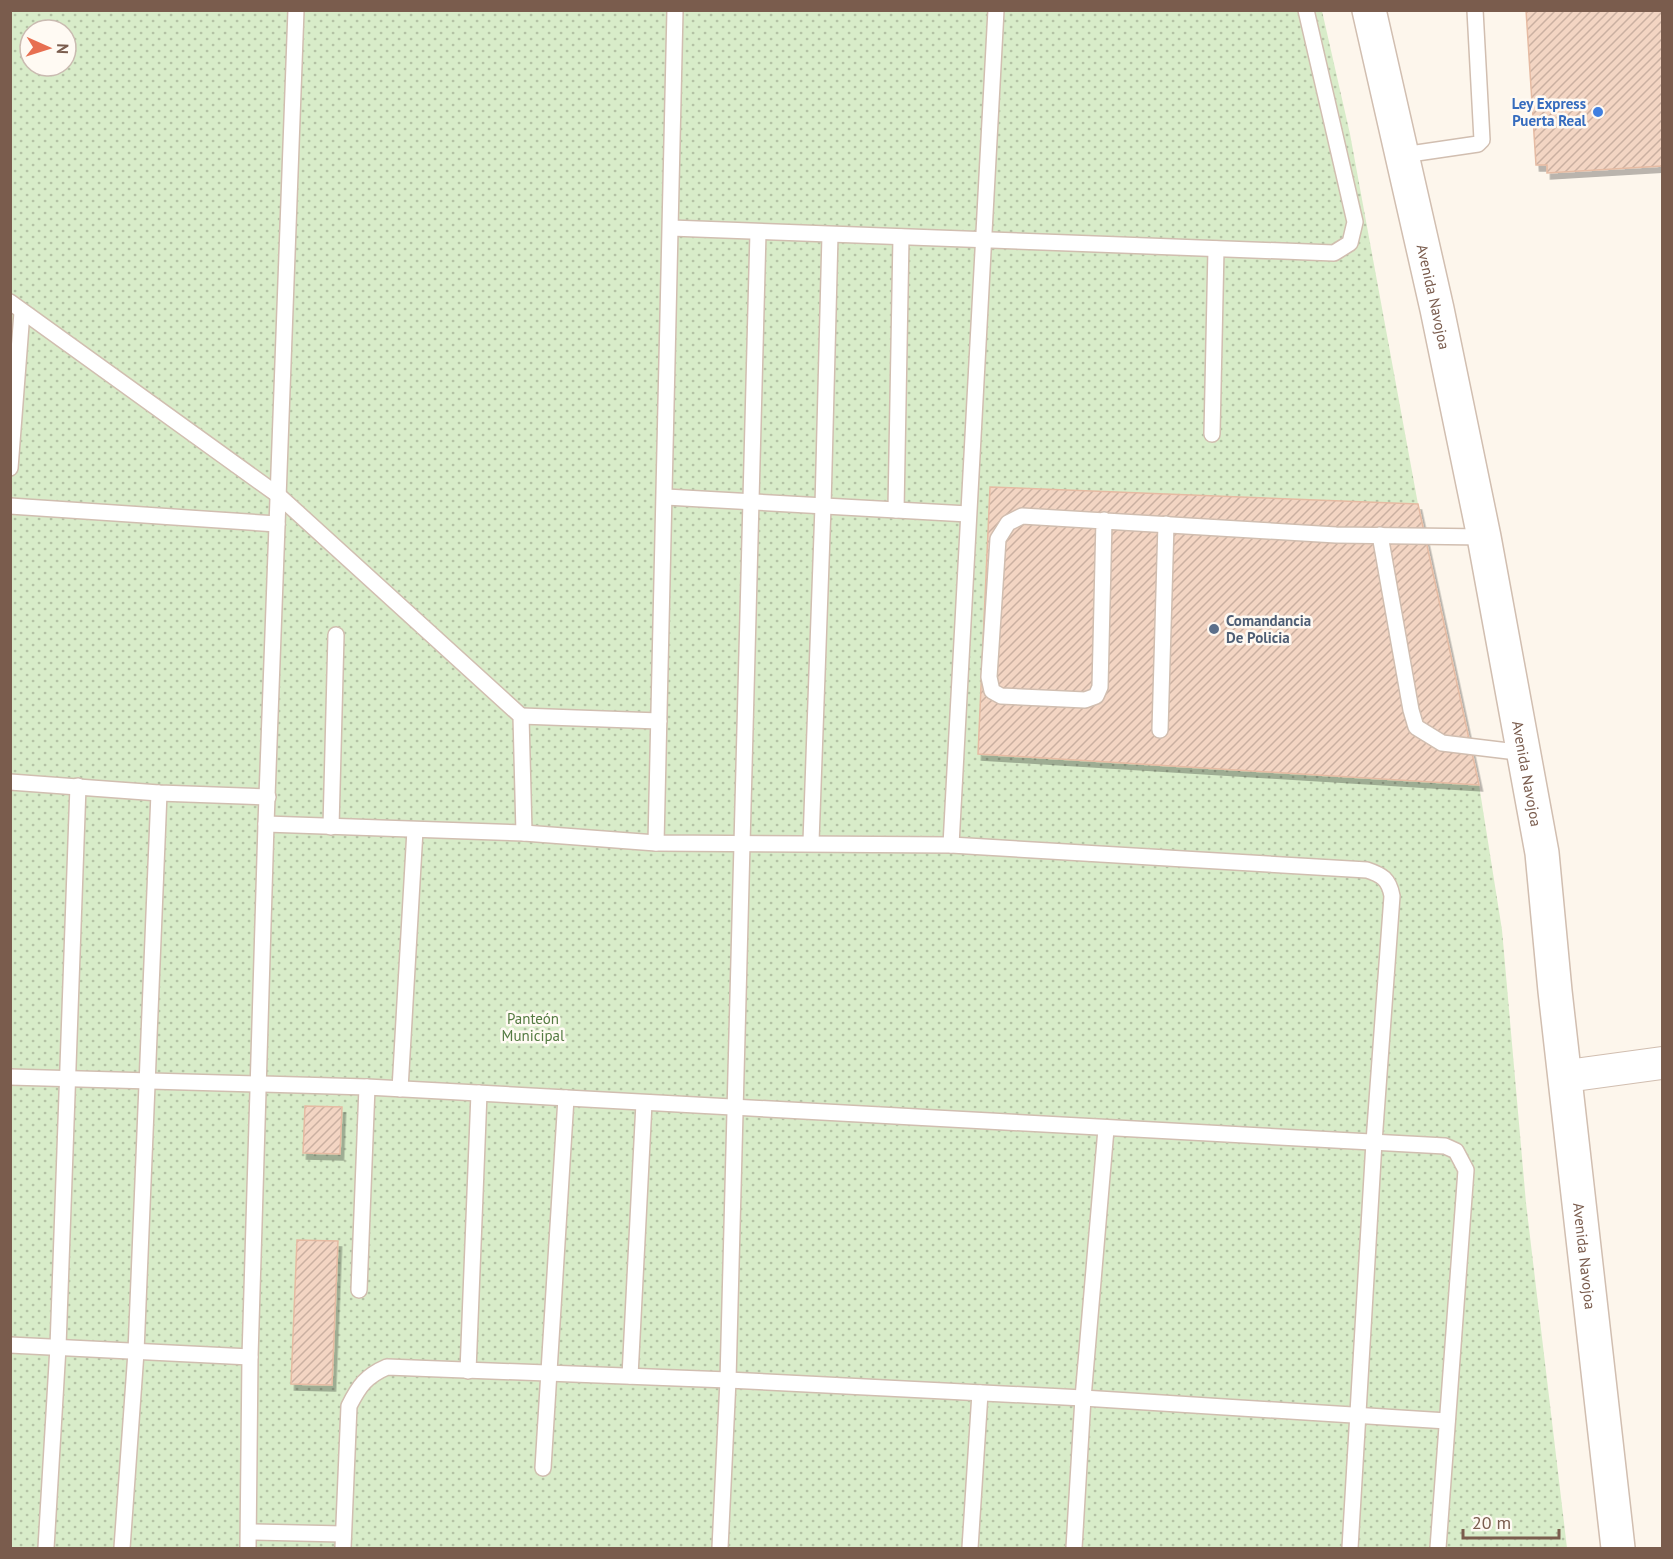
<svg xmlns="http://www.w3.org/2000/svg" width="1673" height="1559" viewBox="0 0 1673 1559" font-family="'PT Sans',sans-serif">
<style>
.park{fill:url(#park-dots);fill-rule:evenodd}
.building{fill:url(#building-hatch);stroke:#e6bba3;stroke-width:1.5;filter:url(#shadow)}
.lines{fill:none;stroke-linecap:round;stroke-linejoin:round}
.service-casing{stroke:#d1beb0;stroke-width:18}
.minor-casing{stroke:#d1beb0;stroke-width:34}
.tertiary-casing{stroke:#d1beb0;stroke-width:36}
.service{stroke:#fff;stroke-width:15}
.minor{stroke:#fff;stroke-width:32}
.tertiary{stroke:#fff;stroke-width:33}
.shop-dot{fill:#3f7fe0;stroke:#fffaf3;stroke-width:2}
.service-dot{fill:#5c6f8a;stroke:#fffaf3;stroke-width:2}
.labels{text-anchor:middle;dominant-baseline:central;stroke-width:5;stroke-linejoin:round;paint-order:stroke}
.shop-label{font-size:15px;font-weight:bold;fill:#366cbe;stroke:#fffaf3;text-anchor:end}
.street-label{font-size:15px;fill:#7a5c4d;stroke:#fffaf3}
.service-label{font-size:15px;font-weight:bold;fill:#4e5e75;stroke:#fffaf3;text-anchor:start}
.park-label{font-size:15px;fill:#537a41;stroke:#fffaf3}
</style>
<defs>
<pattern id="park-dots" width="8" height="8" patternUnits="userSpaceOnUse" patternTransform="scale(1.5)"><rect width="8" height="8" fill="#d8ecc9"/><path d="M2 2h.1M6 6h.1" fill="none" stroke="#b4c2a5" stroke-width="1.8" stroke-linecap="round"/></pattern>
<pattern id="building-hatch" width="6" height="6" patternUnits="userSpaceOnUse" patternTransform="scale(1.5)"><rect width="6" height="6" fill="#f3d5c3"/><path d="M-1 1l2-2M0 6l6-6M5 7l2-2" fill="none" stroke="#cab0a1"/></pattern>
<filter id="shadow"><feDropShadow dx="3.5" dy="6" stdDeviation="0" flood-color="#0004"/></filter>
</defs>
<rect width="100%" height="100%" fill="#fdf6ec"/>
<path class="park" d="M 11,11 L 1322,11 L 1350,134 L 1418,504 L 990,487 L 978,754 L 1479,785 L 1502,930 L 1526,1203 L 1567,1548 L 11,1548 ZM 30,30 L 66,30 L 66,66 L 30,66 Z"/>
<g class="building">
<polygon points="1526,10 1662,10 1662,166 1547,173 1547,165 1536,165"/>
<polygon points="990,487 1418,504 1479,785 978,754"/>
<polygon points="305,1106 342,1107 340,1154 303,1153"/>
<polygon points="297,1240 338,1241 332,1385 291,1384"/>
</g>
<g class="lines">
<g class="service-casing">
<g id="service">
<polyline points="1403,155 1478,144 1482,140 1475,10"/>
<polyline points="671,228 1334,253 1350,243 1355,222 1306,10"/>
<polyline points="10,302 278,495 521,716 524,833"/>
<polyline points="1212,434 1216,249"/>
<polyline points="10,468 22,312"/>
<polyline points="666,497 968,514"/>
<polyline points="10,506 277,524"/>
<polyline points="896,510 901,237"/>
<polyline points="1104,520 1100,687 1096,696 1085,700 1001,696 992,691 989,677 998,539 1008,523 1022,516 1336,535 1484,537"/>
<polyline points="1380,535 1411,710 1416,727 1442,743 1525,753"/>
<polyline points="521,716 659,721"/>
<polyline points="1160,730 1166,524"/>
<polyline points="10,782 159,793 268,797"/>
<path d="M 266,824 L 524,833 L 656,843 L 951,845 L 1367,870 C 1382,875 1389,879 1392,896 L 1374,1142 L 1350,1548"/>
<polyline points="331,827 336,635"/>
<polyline points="811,842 823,506 830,235"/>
<polyline points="656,843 675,10"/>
<polyline points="951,845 996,10"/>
<polyline points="10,1077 367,1087 1445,1146 1456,1151 1466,1170 1438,1548"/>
<polyline points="400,1089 415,830"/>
<polyline points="359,1290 367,1087"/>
<polyline points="10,1345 250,1357"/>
<polyline points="468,1371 479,1093"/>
<polyline points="630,1376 644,1103"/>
<polyline points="543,1468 566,1098"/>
<polyline points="249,1532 343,1534"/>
<polyline points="46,1548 58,1347 78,786"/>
<polyline points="122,1548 136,1352 159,793"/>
<polyline points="248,1548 250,1357 266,824 296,10"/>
<path d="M 343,1548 L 349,1406 C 359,1386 366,1376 387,1367 L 728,1380 L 1083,1398 L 1447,1421"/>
<polyline points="720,1548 728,1380 758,232"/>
<polyline points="970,1548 980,1393"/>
<polyline points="1074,1548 1083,1398 1106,1129"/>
</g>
</g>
<g class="minor-casing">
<polyline id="minor" points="1567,1076 1662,1063"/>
</g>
<g class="tertiary-casing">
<g id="tertiary">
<path id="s1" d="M 1369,10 L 1437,309 L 1484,537 L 1542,853 L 1555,991 L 1618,1548"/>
</g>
</g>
<use href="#service" class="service"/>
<use href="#minor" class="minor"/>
<use href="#tertiary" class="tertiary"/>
</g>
<circle class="shop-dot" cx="1598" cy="112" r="6"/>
<circle class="service-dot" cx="1214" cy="629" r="6"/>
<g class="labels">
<g class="shop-label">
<text x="1586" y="103">Ley Express<tspan x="1586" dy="17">Puerta Real</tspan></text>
</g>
<g class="street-label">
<text stroke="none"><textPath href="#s1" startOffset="294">Avenida Navojoa</textPath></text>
<text stroke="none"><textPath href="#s1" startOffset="780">Avenida Navojoa</textPath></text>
<text stroke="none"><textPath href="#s1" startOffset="1266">Avenida Navojoa</textPath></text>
</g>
<g class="service-label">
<text x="1226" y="620">Comandancia<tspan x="1226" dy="17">De Policia</tspan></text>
</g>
<g class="park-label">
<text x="533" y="1018">Panteón<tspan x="533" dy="17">Municipal</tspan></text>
</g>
</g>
<rect width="1673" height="1559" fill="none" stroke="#7a5c4d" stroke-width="24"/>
<g transform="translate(48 48) rotate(93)"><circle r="28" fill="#fffaf3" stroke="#cabbb1" stroke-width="1.5"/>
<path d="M0-4.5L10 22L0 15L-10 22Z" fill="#e76f51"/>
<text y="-9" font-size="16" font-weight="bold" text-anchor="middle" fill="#7a5c4d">N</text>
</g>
<path d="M1463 1529v9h96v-9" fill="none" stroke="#7a5c4d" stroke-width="3"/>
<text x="1472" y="1529" font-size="18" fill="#7a5c4d" stroke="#fffaf3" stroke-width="4.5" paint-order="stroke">20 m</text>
</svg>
